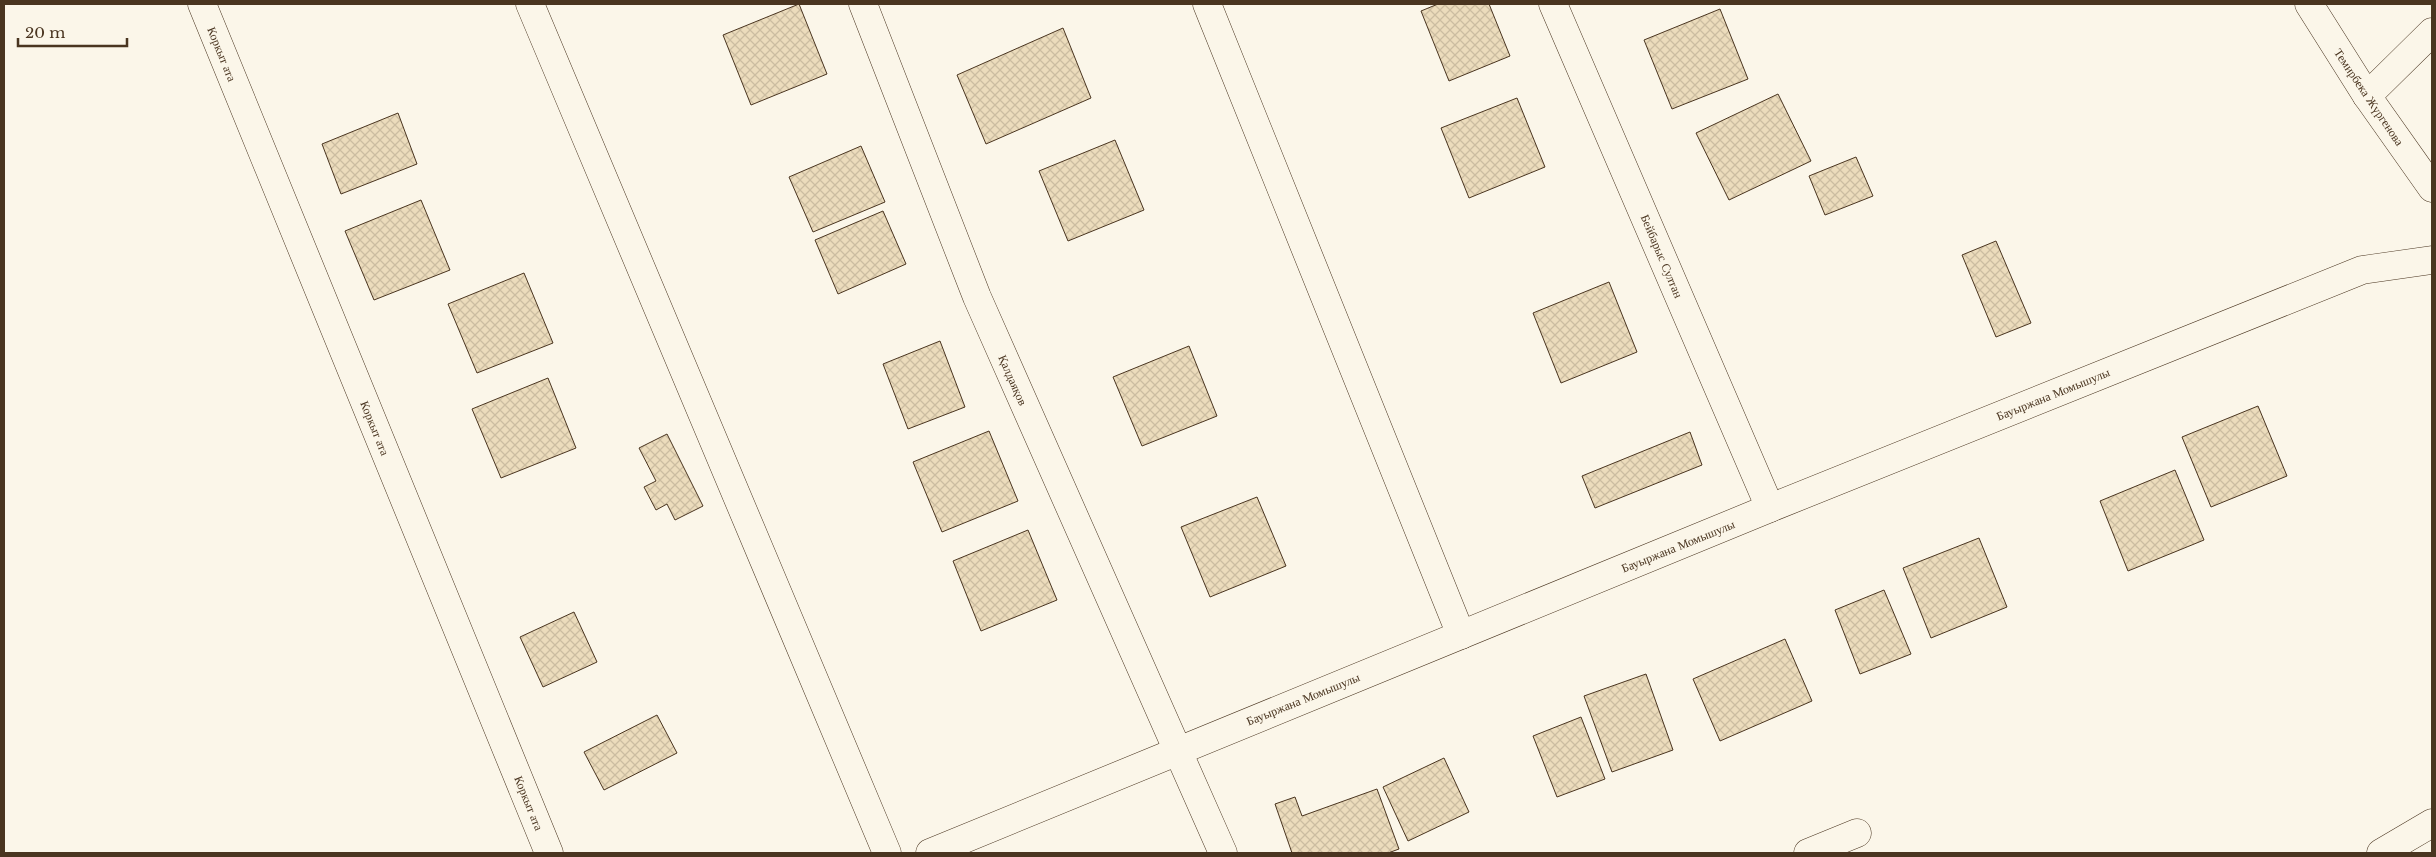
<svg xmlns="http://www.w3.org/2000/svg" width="2436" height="857" viewBox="0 0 2436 857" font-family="'Libre Baskerville',serif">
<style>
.building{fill:url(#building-cross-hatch);stroke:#4a3520}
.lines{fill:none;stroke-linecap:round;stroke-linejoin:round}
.street-casing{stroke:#4a3520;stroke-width:29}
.street{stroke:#fbf6e9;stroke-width:28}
.labels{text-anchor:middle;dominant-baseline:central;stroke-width:4;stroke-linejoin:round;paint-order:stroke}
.street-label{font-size:12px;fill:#4a3520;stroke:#fbf6e9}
</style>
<defs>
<pattern id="building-cross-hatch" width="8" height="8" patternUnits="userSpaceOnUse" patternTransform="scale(1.25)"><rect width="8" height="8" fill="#ecdcbc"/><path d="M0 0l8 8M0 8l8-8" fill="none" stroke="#ccbda1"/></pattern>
</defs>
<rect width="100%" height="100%" fill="#fbf6e9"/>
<g class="building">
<polygon points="799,4 827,74 751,105 723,35"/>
<polygon points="1438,4 1489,4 1510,56 1449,81 1421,11"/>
<polygon points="1720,9 1748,79 1672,109 1644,40"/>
<polygon points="1063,28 1091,98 986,144 957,75"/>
<polygon points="1778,94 1811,161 1729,200 1696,133"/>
<polygon points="1517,98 1545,167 1469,198 1441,128"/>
<polygon points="398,113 417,164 341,194 322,144"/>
<polygon points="1115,140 1144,210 1068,241 1039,171"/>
<polygon points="861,146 885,202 813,232 789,177"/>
<polygon points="1856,157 1873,196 1825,215 1809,176"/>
<polygon points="421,200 450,270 374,300 345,231"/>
<polygon points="883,211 906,264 838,294 815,240"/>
<polygon points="1996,241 2031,323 1996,337 1962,255"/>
<polygon points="524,273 553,343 477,373 448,304"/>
<polygon points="1609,282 1637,352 1561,383 1533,313"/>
<polygon points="940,341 965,407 908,429 883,364"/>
<polygon points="1189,346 1217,416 1142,446 1113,377"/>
<polygon points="548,378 576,448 501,478 472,409"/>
<polygon points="2258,406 2287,476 2211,507 2182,437"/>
<polygon points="989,431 1018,501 942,532 913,462"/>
<polygon points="1690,432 1702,465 1595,508 1582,476"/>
<polygon points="667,434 703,506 675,520 667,504 656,510 644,487 656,481 639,448"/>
<polygon points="2175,470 2204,540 2128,571 2100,501"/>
<polygon points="1257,497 1286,566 1210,597 1181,527"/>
<polygon points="1028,530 1057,600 981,631 953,561"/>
<polygon points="1979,538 2007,607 1931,638 1903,568"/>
<polygon points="1884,590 1911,654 1860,674 1835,610"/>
<polygon points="574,612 597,662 543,687 520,637"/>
<polygon points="1785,639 1812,701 1720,741 1693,679"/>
<polygon points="1646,674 1673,750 1612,772 1584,696"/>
<polygon points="657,715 677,753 604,790 584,752"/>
<polygon points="1581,717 1605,779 1557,797 1533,736"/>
<polygon points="1444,758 1469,812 1408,841 1383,787"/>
<polygon points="1377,789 1399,849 1388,853 1292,853 1275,804 1295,797 1302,816"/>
</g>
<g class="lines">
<g class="street-casing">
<g id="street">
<polyline points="202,4 549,853"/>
<polyline points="530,4 887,853"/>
<polyline points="863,4 977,297 1223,853"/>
<polyline points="1207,4 1461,635"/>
<polyline points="1553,4 1770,508"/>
<polyline points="2309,4 2367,96 2432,188"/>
<polyline points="2367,96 2432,32"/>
<polyline points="930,853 1770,508 2362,270 2432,260"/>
<polyline points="1808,853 1857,833"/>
<polyline points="2381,853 2432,823"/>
</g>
</g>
<use href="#street" class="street"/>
</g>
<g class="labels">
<g class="street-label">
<text transform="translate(222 54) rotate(68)">Коркыт ата</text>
<text transform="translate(2369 97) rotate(56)">Темирбека Жүргенова</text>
<text transform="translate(1662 256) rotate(67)">Бейбарыс Султан</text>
<text transform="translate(1013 380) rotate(66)">Қалдаяқов</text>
<text transform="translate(2053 394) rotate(-22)">Бауыржана Момышулы</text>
<text transform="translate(375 428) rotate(68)">Коркыт ата</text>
<text transform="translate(1678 546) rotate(-22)">Бауыржана Момышулы</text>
<text transform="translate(1303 699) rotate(-22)">Бауыржана Момышулы</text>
<text transform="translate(529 803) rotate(68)">Коркыт ата</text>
</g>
</g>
<rect width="2436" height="857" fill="none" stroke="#4a3520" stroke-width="10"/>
<path d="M18 38v8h109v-8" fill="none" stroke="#4a3520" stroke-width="2.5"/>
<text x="25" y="38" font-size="15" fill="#4a3520" stroke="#fbf6e9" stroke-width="4" paint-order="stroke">20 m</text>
</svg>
